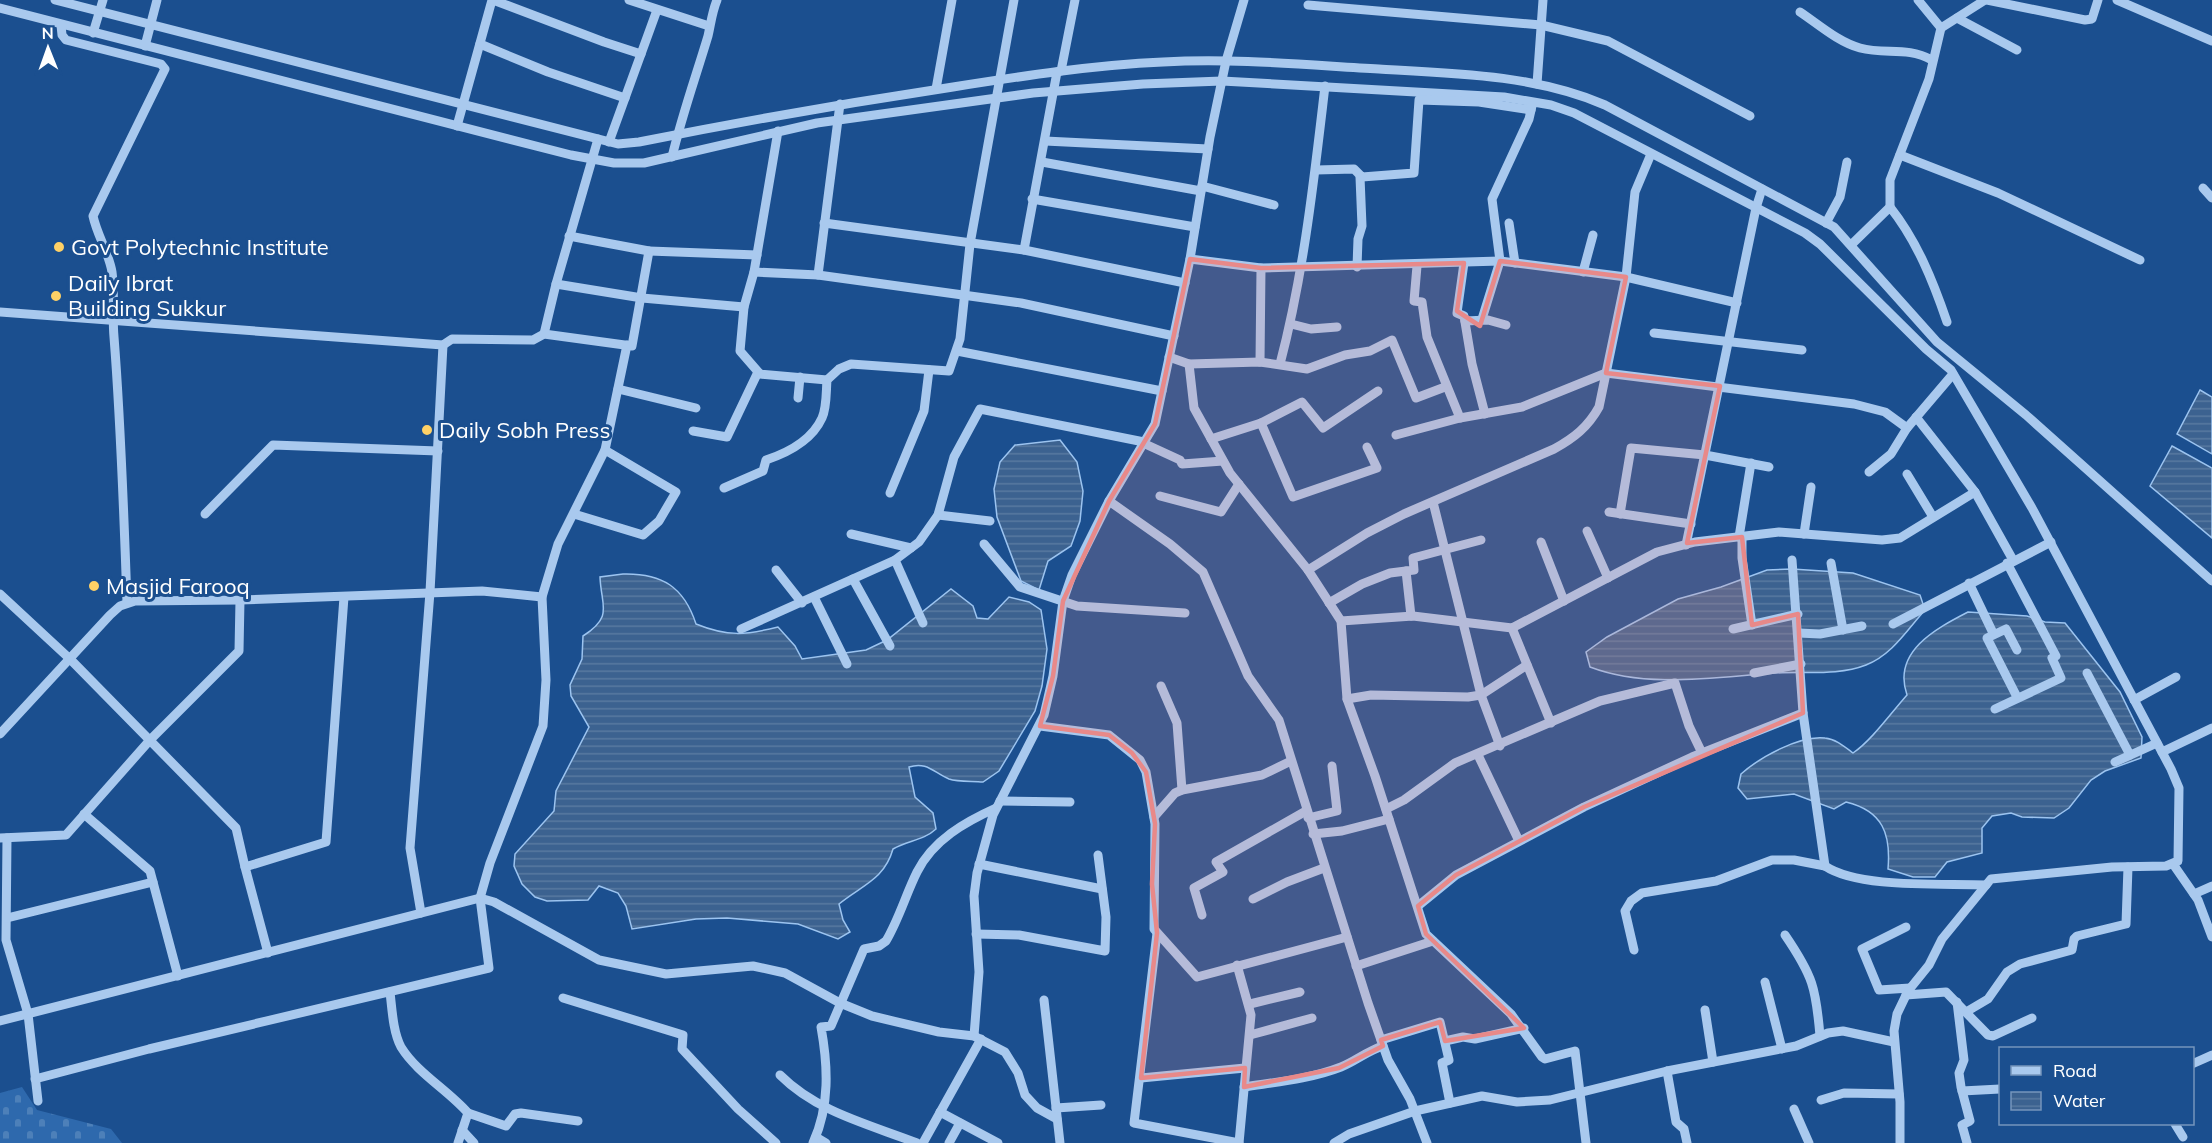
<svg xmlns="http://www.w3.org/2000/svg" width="2212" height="1143" viewBox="0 0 2212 1143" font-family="Mulish,sans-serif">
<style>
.cemetery{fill:url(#cemetery-stones)}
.water{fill:url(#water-rules);stroke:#9cc4f0;stroke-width:1.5}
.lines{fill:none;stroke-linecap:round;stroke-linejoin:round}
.minor{stroke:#a9c9ee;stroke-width:9}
.marked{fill:#e88989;fill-opacity:0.2;stroke:#e88989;stroke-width:4.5;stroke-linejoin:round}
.poi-dot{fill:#ffd166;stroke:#1b4f8f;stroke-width:2}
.labels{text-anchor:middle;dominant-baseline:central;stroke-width:6;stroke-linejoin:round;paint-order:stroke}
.poi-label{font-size:22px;fill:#fff;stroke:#1b4f8f;text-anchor:start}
</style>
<defs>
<pattern id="cemetery-stones" width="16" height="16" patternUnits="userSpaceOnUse" patternTransform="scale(1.5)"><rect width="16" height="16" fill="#2e69ad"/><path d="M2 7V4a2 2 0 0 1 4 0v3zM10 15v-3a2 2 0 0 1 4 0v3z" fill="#4d80b9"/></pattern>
<pattern id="water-rules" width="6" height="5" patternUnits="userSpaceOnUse" patternTransform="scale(1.5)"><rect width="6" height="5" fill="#3c6290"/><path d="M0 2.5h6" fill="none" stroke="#597aa1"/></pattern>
</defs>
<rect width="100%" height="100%" fill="#1b4f8f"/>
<polygon class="cemetery" points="22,1087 37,1110 111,1129 122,1143 0,1143 0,1093"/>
<g class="water">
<polygon points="2200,390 2212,397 2212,454 2177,434"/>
<polygon points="1060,440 1077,462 1083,491 1080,521 1071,546 1048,561 1039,590 1021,581 997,517 994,489 1000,462 1015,445"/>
<polygon points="2172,446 2212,468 2212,538 2150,486"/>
<path d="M 1792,569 L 1853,573 L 1920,595 L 1925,610 C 1907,630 1892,655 1866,665 C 1838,676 1805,671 1776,673 C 1715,677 1648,689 1590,667 L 1586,652 L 1607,637 L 1678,599 L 1721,587 L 1767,570 Z"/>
<path d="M 623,574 C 662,573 684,587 696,624 C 728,637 746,635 778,627 L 795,646 L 802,659 L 866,650 L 887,640 L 951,589 L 973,606 L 977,618 L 988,619 L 1009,597 L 1029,602 L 1041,610 L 1047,649 L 1042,686 L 1035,711 L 999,771 L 983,782 C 972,781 958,782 949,779 C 934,773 927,761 909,767 L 915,797 L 933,813 L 936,829 C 923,841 908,840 893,849 C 884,880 862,885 839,904 L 843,920 L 850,932 L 838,939 L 798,924 L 727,918 L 696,919 L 632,929 L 626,906 L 618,893 L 599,886 L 588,900 L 547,901 L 535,897 L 522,884 L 514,866 L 515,854 L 554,811 L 556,791 L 589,727 L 571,696 L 570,685 L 582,659 L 583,636 C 614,616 601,606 600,577 Z"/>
<path d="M 1968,612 L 2027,616 L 2045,622 L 2065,623 L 2120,692 L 2142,737 L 2141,758 L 2105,771 L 2091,780 L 2069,808 L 2054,818 L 2022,817 L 2011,813 L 1992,816 L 1982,828 L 1982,853 L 1947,862 L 1935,877 L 1913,877 L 1888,869 C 1891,834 1883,811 1846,802 L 1834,809 L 1794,794 L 1747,799 L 1738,788 L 1741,774 C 1759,758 1799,735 1825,738 C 1836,739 1845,747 1853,753 C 1871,741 1891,713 1907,695 C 1892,652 1935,629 1968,612 Z"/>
</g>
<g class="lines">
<g class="minor">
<path d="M 55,0 L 618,144 L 639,142 C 744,121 847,103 953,87 C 1023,76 1093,65 1163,62 C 1235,58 1307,65 1379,69 C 1454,73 1536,75 1605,105 L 1834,227 L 1937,342 L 2026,415 L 2212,581"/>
<polyline points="493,0 604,42 641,54"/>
<polyline points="629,0 709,26"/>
<polyline points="1244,0 1226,61 1210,137 1190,259 1155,424 1109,501 1170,544 1203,572 1248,676 1279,720 1368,1003 1388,1060 1410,1099 1427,1143"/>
<polyline points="1987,0 2085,20 2092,19 2098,0"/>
<polyline points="2117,0 2212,41"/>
<polyline points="1308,5 1541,25 1608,41 1750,116"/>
<polyline points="0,8 571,155 614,163 644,163 817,123 1033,93 1143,84 1222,81 1504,97 1551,105 1574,113 1805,233 1820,244 1926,349 1951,370 2032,508 2171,769 2179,788 2178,861 2166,866 2112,867 1991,879 1942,939 1929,965 1908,991 1897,1014 1894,1031 1900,1102 1900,1143"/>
<path d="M 1800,12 C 1818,24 1838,42 1860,48 C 1886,55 1906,46 1932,60"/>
<polyline points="1957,18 2017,50"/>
<path d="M 61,25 L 62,35 L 66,40 L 161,64 L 165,69 L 93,216 C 97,235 109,253 112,272 C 115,294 112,315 114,337 C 121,426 124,514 127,603"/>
<polyline points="1941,28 1985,0"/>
<polyline points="93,33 103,0"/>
<polyline points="480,44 548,72 625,98"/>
<polyline points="145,46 157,0"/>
<polyline points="1061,71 1075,0"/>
<polyline points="1537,84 1543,0"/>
<polyline points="936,89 952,0"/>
<polyline points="457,126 492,0"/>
<polyline points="778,131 754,272 744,307 740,351 760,374 827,380"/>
<polyline points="1045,141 1208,149"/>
<polyline points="609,142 657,10"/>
<polyline points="1900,155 1998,193 2140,260"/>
<path d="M 672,157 C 682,115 696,76 708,36 C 711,23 712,12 717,0"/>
<polyline points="1042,162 1201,191"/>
<polyline points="1316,170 1354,169 1362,177 1414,173 1419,100 1479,102 1531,110"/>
<polyline points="1202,186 1274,205"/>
<polyline points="2203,188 2212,198"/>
<polyline points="1032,199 1195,227"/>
<polyline points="1890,207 1890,180 1929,79 1941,28 1918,0"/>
<polyline points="824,223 1024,250 1185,283"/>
<polyline points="1509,223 1515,263"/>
<polyline points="1826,223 1840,197 1847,162"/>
<path d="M 1851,245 L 1890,207 C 1917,241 1933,281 1947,322"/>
<polyline points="1024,250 1057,72"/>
<polyline points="649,251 757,255"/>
<polyline points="1190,259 1261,268 1500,261 1626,277 1737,303"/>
<polyline points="1464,263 1457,313 1464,316 1472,364 1485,414"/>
<polyline points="1417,266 1414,301 1422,302 1427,337 1460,418"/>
<polyline points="1357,267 1358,239 1362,226 1360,177"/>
<polyline points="754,272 818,275 1021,303 1174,336"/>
<polyline points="1583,272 1593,235"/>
<polyline points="818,275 840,104"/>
<polyline points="556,284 642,298 744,307"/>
<polyline points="0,312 443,345 452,339 533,340 544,334 632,346 649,251 569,236"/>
<polyline points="1482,319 1500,261 1492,199 1529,119 1532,106"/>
<polyline points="1465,321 1488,320 1506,325"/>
<polyline points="1291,324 1311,329 1337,327"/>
<polyline points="1654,333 1802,350"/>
<polyline points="544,334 556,284 598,139"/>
<polyline points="957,351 1162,391"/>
<polyline points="1169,357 1189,364 1260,362 1307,369 1345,355 1370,351 1392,340 1416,398 1445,387"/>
<polyline points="1260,362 1261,268"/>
<polyline points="1189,364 1194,408 1230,473 1308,570 1341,621 1347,699 1375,776 1426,934 1511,1014 1542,1057 1545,1059 1575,1051 1586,1143"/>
<path d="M 1280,364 C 1304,273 1314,179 1325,86"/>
<polyline points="618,389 696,408"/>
<polyline points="798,398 800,377"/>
<polyline points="1916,417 1975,492 2013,560"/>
<polyline points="1261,423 1293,497 1377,468 1367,447"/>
<polyline points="693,431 727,437 758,372"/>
<polyline points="1396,435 1460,418 1522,407 1606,373 1854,404 1885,412 1907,428"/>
<polyline points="1211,439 1261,423 1302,402 1323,428 1378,391"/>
<polyline points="1143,443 1180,460 1182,464 1223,461"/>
<polyline points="1869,472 1891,454 1907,428 1953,374"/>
<polyline points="1907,474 1933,517"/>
<path d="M 724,488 L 763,471 L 766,460 C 787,453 812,440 822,418 C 827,407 826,391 827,380 L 839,369 L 851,364 L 949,371 L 960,339 L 970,244 L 1014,0"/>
<polyline points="890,493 924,411 929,370"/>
<polyline points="1160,496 1221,512 1239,484"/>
<polyline points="1433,502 1481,695 1500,746"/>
<polyline points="1609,512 1691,524"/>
<polyline points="205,514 273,445 438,451"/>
<polyline points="574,514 643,535 659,521 676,492 605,450"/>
<polyline points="1620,514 1631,448 1705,455 1769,467"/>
<polyline points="938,515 990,521"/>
<polyline points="1587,531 1608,578"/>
<polyline points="851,534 911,548"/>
<polyline points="1804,534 1811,487"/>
<polyline points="1739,537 1751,463"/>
<polyline points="1742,537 1742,558 1752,625"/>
<polyline points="1541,542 1564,601"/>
<polyline points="984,544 1020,587 1077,606 1185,613"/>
<polyline points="1686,545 1756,208 1762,189"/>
<polyline points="895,560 923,623"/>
<path d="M 1792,560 L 1803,713 L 1825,866 C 1859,889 1944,883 1986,885"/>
<polyline points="1831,563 1843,630"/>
<polyline points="776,570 802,603"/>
<path d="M 1308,570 L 1367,533 L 1404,514 L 1554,449 C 1574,438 1588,427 1599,407 L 1626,277 L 1635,192 L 1651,154"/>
<polyline points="1406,571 1411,616"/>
<polyline points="853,579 890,646"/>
<polyline points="1969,583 1993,633"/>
<polyline points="0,594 70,659 236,828 245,867 326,842 344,597"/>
<polyline points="814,597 847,664"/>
<polyline points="1329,603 1362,584 1390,573 1414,570 1413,558 1481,540"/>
<polyline points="1341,621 1413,616 1512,628 1657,552 1695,542 1779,532 1882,540 1900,538 1975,492"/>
<polyline points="1893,624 2051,542"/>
<polyline points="1512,628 1551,723"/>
<polyline points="741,629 895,560 919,542 938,515 954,457 980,409 1144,442"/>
<polyline points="1733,629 1798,614"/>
<polyline points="1799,633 1820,634 1862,626"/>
<polyline points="2017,650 2006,629 1987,638 2017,697"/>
<polyline points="1754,673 1801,664"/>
<polyline points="2087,673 2130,755"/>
<polyline points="1161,686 1177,723 1182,790"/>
<polyline points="1347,699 1371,695 1468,697 1481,695 1527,665"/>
<polyline points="2134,700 2176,677"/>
<polyline points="1995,709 2061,678 2052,658 2056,656 2007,563"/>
<polyline points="1040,726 1109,735 1140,760 1146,772 1155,824 1154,929 1197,977 1347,937"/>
<polyline points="0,734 110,615 120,606 135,601 240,600 482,591 542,597"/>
<polyline points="2162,752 2212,728"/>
<polyline points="1478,755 1519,841"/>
<polyline points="2115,762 2157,743"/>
<polyline points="1000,801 1070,802"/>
<polyline points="1386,809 1404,800 1455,763 1600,701 1675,683 1689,726 1702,753"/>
<polyline points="84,814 150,871 178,976"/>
<polyline points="1154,817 1175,793 1182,790 1262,775 1291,761"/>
<polyline points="1308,818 1337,811 1332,766"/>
<polyline points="1313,834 1342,831 1389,819"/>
<polyline points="0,838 66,835 150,740 239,651 240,600"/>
<polyline points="7,838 6,940 28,1014 38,1101"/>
<polyline points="979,864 1102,889"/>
<polyline points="2173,864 2198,900 2212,937"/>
<polyline points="245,867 268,953"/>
<polyline points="2194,894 2212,886"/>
<polyline points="1253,899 1287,882 1324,868"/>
<polyline points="1418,906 1456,875 1584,807 1692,757 1803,713"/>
<polyline points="421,913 410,848 430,592 443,345"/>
<polyline points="1202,915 1194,888 1223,872 1216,862 1306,811"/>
<polyline points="7,918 153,882"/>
<polyline points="1906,927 1862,949 1879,990 1910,988"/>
<polyline points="1157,933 1134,1123 1239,1143"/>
<polyline points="976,934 1019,935 1105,951 1106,917 1098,855"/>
<path d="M 1785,935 C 1813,976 1816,988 1820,1036"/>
<polyline points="1634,950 1625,911 1631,901 1642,893 1716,881 1772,860 1794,860 1825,866"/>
<polyline points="1237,965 1251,1015 1239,1143"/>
<polyline points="1356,966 1433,941"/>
<polyline points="1765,982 1782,1049"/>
<path d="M 390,992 C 392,1009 393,1032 401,1047 C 417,1073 448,1090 468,1113 L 458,1143"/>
<polyline points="1906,995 1946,992 1988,1035 1993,1036 2032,1018"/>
<polyline points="563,998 683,1035 682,1049 738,1109 776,1143"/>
<polyline points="1044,1000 1060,1143"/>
<polyline points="1957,1002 1964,1060 1959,1073 1961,1087 1970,1121 1962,1125 1967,1143"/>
<polyline points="1250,1004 1300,992"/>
<polyline points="1705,1010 1713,1062"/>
<polyline points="1966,1012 1988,999 2007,972 2020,964 2072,950 2074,939 2077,936 2126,924 2128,867"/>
<polyline points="0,1021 480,898 494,902 599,960 666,974 753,966 785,973 840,1003 872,1016 939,1032 974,1036 1005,1052 1018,1073 1025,1095 1037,1108 1057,1119"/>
<polyline points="1250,1035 1312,1018"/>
<polyline points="974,1036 979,972 974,896 977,873 993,815 1044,715 1053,676 1063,601 1072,575 1109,501"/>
<polyline points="1381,1040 1440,1022 1449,1060 1442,1063 1450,1103"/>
<polyline points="1445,1041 1463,1037 1475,1039 1524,1028"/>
<polyline points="2192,1064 2212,1055"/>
<polyline points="1667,1071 1676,1122 1684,1129 1687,1143"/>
<path d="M 780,1075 C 817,1112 868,1124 917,1143"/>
<polyline points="1141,1078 1245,1068"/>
<polyline points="35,1079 149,1049 489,968 480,898 490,863 543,726 546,680 542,597 558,544 605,450 627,345"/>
<path d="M 1244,1087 C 1276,1082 1310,1079 1341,1067 C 1356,1061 1367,1051 1383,1046"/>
<polyline points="1962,1091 2000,1089"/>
<polyline points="1821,1100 1844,1093 1899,1094"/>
<polyline points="1056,1108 1101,1105"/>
<polyline points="1794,1109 1809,1143"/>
<polyline points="940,1112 998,1143"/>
<polyline points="468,1113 506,1126 515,1114 521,1113 578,1121"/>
<polyline points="2175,1124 2183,1137"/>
<polyline points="462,1130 474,1143"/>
<polyline points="816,1137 826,1143"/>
<path d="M 813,1143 C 830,1106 828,1066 821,1027 L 831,1026 L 864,949 L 879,946 L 886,941 C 899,919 906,894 917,872 C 933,840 965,822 996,808"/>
<polyline points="923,1143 981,1039"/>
<polyline points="949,1143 960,1123"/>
<polyline points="1334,1143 1349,1134 1415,1111 1482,1096 1517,1102 1550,1100 1667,1071 1796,1046 1828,1033 1843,1031 1894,1042"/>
</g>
</g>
<path class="marked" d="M 1190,259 L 1261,268 L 1464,263 L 1457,311 L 1480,326 L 1500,261 L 1626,277 L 1606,373 L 1720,386 L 1687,543 L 1742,537 L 1752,625 L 1798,614 L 1803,713 L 1584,807 L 1456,875 L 1418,906 L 1426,934 L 1524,1028 L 1445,1041 L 1440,1022 L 1381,1040 L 1383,1046 L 1339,1068 L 1244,1087 L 1245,1068 L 1141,1078 L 1157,933 L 1152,884 L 1155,824 L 1146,772 L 1132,753 L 1109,735 L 1040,726 L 1053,676 L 1063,601 L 1109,501 L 1155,424 Z"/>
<g class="poi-dot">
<circle cx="59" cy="247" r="6"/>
<circle cx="56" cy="296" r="6"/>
<circle cx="427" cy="430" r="6"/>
<circle cx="94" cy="586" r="6"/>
</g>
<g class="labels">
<g class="poi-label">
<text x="71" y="247">Govt Polytechnic Institute</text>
<text x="68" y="283">Daily Ibrat<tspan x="68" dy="25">Building Sukkur</tspan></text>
<text x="439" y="430">Daily Sobh Press</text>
<text x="106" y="586">Masjid Farooq</text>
</g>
</g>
<rect x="1999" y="1047" width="195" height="78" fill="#1b4f8f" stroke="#7695bc" stroke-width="1.5"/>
<rect x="2011" y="1066" width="30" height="9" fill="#a9c9ee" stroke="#7695bc" stroke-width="1.5"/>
<text x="2053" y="1077" font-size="18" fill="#ffffff">Road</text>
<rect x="2011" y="1092" width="30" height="18" fill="url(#water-rules)" stroke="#7695bc" stroke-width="1.5"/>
<text x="2053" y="1107" font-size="18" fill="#ffffff">Water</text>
<g transform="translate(48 48) rotate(359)" stroke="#1b4f8f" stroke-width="4.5" paint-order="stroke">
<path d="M0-4.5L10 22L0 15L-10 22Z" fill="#ffffff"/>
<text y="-9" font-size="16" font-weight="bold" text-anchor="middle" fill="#ffffff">N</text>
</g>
</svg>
